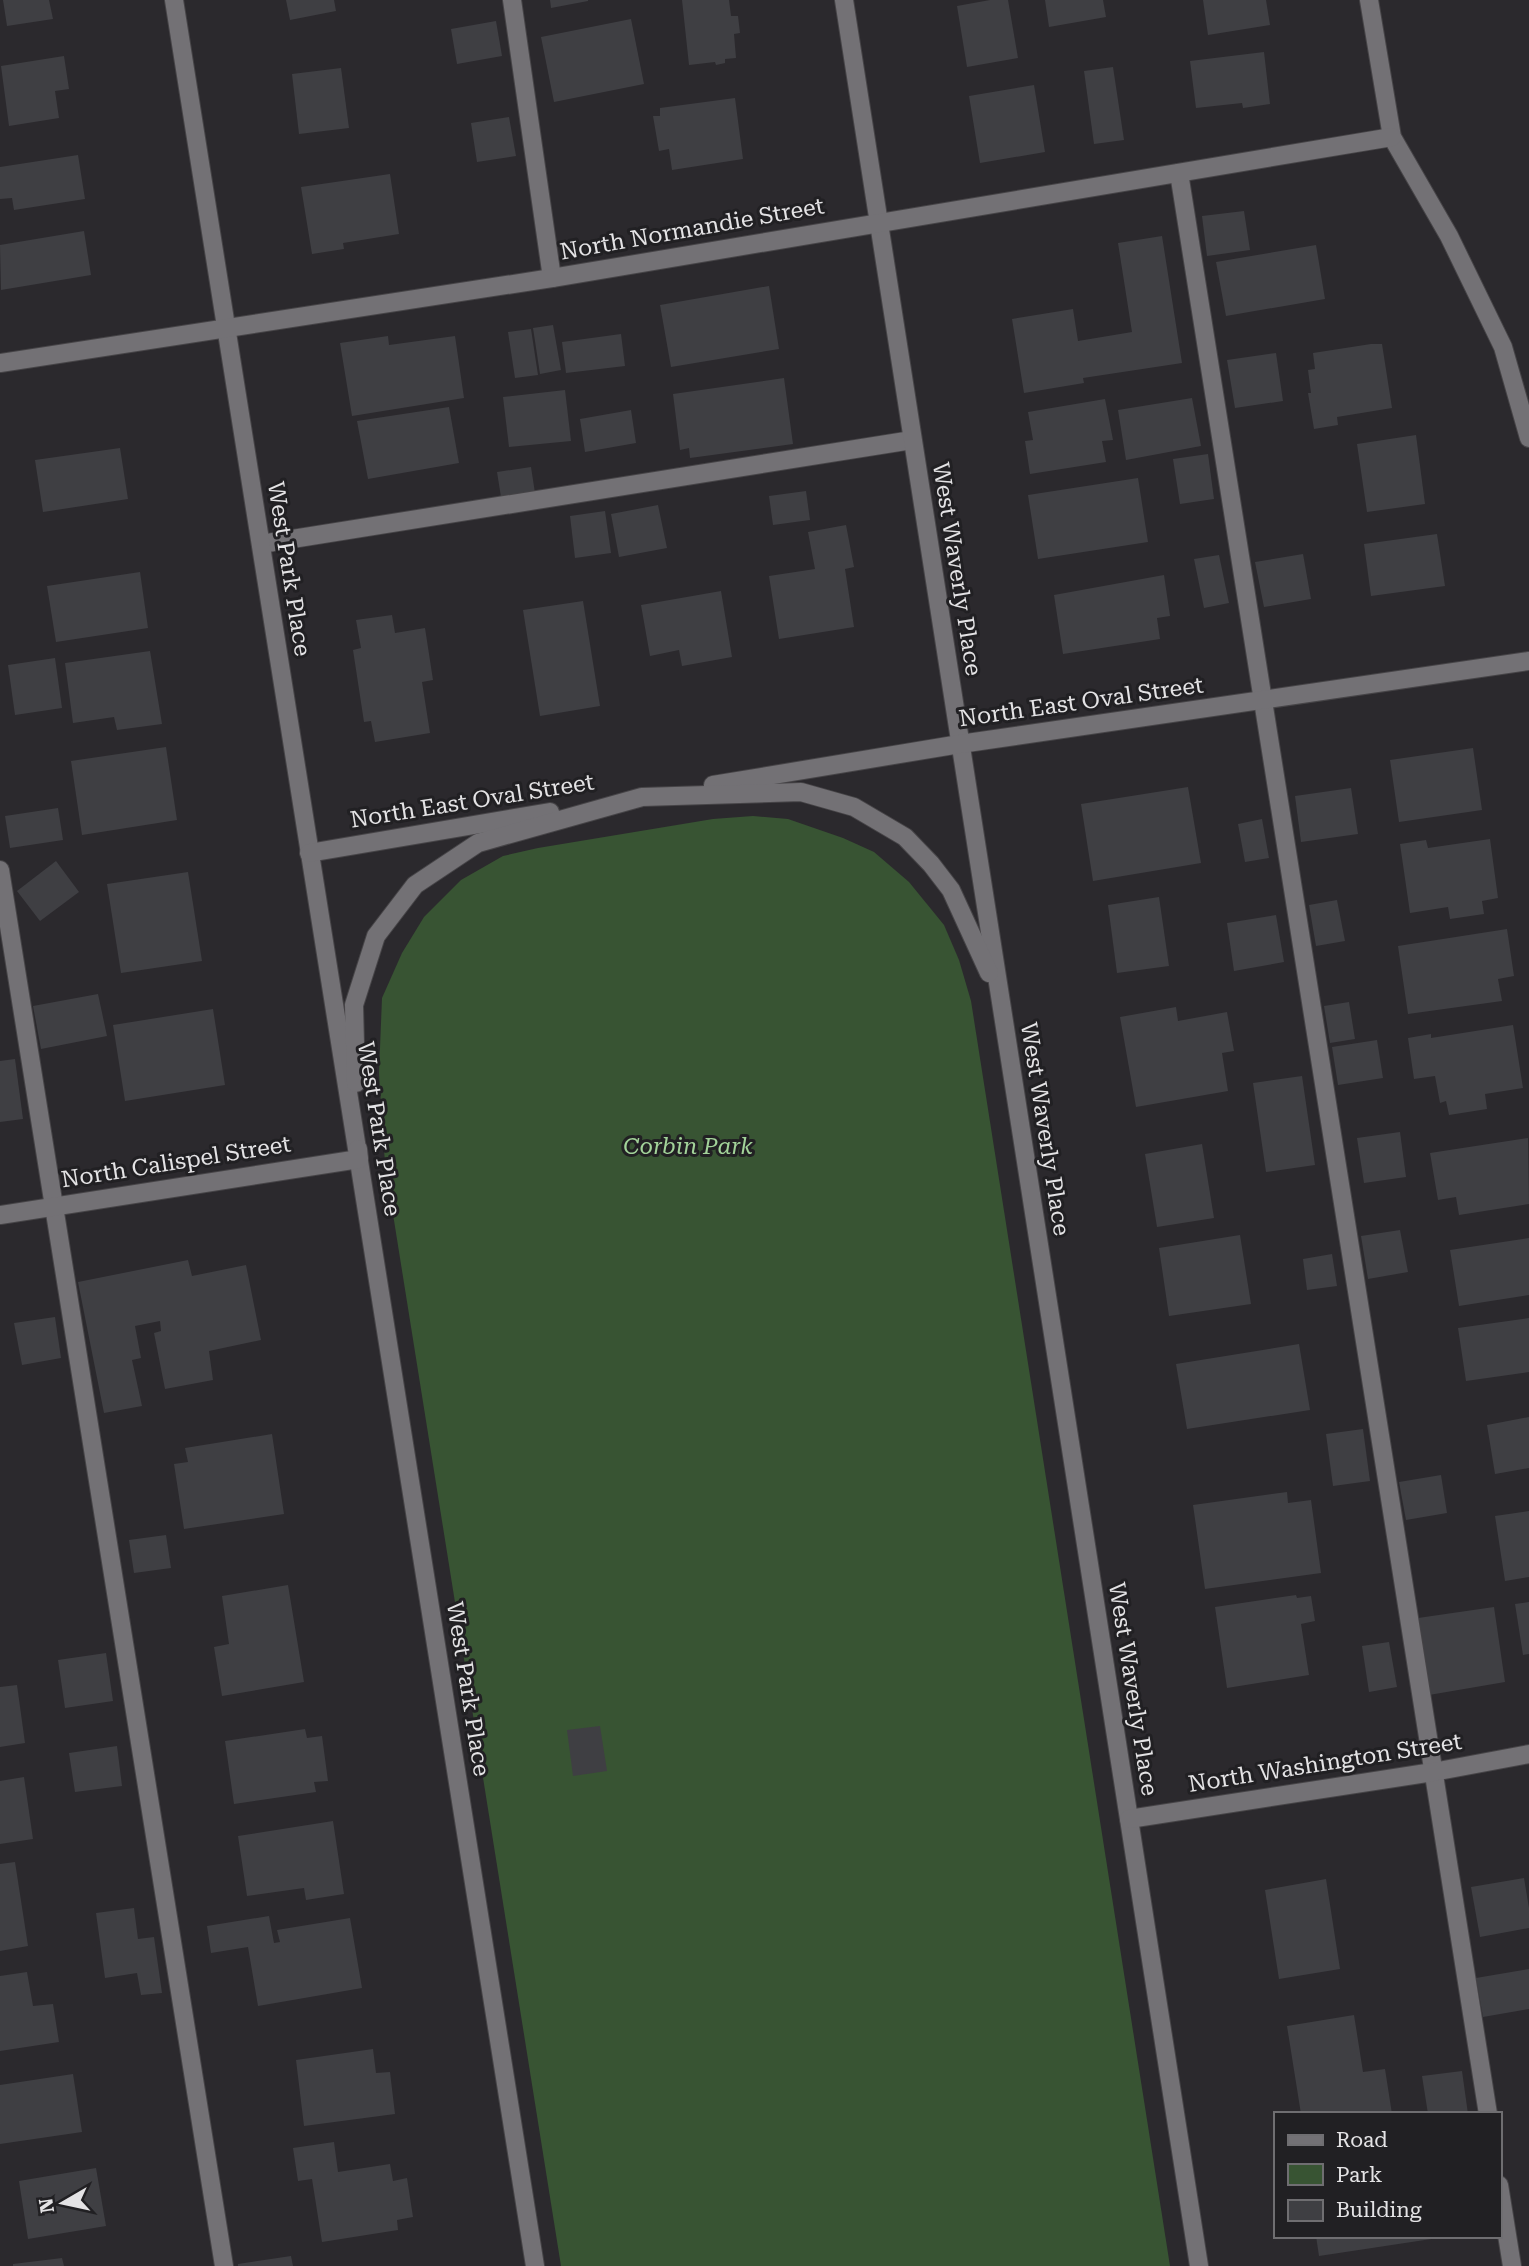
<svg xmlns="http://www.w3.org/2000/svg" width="1529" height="2266" viewBox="0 0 1529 2266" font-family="'Roboto Serif',serif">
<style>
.green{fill:#385433}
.building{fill:#3f3f43}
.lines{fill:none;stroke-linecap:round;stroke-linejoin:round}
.service-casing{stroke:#464447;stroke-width:20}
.minor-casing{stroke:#464447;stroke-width:20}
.service{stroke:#737175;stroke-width:18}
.minor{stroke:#737175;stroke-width:18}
.labels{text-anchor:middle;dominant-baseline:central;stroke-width:6;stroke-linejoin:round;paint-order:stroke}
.street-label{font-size:23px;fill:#e4e3e5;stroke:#212023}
.park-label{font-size:23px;font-style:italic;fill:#a2d399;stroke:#212023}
</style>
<rect width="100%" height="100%" fill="#2b292d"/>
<polygon class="green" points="753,816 788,819 843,838 874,852 909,882 944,925 959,960 971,1001 1170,2266 561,2266 385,1164 379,1073 382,998 402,953 424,917 461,880 503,856 538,848 713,819"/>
<g class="building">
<polygon points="3,0 49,0 53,19 7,26"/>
<polygon points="286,0 334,0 336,11 290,20"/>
<polygon points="550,0 588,0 588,1 551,8"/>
<polygon points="682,0 729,0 731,16 738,16 740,33 734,34 736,58 725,59 725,63 716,65 715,62 689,65"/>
<polygon points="990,0 1008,0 1018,58 967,67 957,6"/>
<polygon points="1045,0 1103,0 1106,17 1049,27"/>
<polygon points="1203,0 1266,0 1270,25 1208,35"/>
<polygon points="631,19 644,84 554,102 541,37"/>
<polygon points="496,21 502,56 457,64 451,29"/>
<polygon points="1264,52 1270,104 1243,108 1242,103 1196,108 1190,61"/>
<polygon points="64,56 69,89 55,91 59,118 9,126 1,66"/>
<polygon points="1113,67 1124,140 1094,144 1084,71"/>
<polygon points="341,68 349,128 299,134 292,74"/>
<polygon points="1034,85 1045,152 980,163 969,96"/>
<polygon points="735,98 743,159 672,170 669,149 659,151 653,116 660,116 660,108"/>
<polygon points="509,117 516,156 477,162 471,123"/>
<polygon points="78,155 85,199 14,210 12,198 0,199 0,167"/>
<polygon points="390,174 399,234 343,243 344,249 312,254 301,187"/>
<polygon points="1244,211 1250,250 1207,256 1202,216"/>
<polygon points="84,231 91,275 1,290 0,245"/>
<polygon points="1162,236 1182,363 1083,378 1084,383 1024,393 1012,319 1073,309 1078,341 1132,332 1118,243"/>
<polygon points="1316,245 1325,299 1226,316 1216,262"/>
<polygon points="769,286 779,349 671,367 660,305"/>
<polygon points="553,325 561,370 540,374 533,328"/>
<polygon points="531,329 538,375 515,378 508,332"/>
<polygon points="621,334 625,366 566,373 562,342"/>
<polygon points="388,336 389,345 455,336 464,398 352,416 340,343"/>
<polygon points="1371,344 1382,344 1392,408 1337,417 1338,425 1314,429 1308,393 1311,393 1308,370 1315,369 1313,353"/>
<polygon points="1276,353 1283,401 1235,408 1227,360"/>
<polygon points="784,378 793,444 690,458 689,448 680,450 673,394"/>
<polygon points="565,390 571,441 509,447 503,397"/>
<polygon points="1192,398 1201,446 1126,460 1118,410"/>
<polygon points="1105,399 1113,440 1102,441 1106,462 1030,474 1025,441 1033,440 1028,412"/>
<polygon points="449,407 459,463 368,479 357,421"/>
<polygon points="631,410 636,443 585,452 580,419"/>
<polygon points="1416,435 1425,504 1367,512 1357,444"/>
<polygon points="120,448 128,499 43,512 35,460"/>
<polygon points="1208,454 1214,499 1180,504 1173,459"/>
<polygon points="531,467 535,493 501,497 497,472"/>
<polygon points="1138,478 1148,542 1038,559 1028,495"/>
<polygon points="806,491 810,520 773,525 769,496"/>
<polygon points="658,505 667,548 619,557 611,514"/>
<polygon points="605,511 611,553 575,558 570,516"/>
<polygon points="846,525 854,567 845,569 854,627 779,639 769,576 815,569 808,532"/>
<polygon points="1437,534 1445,586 1371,596 1364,544"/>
<polygon points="1303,554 1311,599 1264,607 1255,562"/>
<polygon points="1219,555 1229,603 1204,608 1194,559"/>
<polygon points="140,572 148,628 56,642 47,586"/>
<polygon points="1164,575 1170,616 1157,618 1160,639 1063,654 1054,595"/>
<polygon points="721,591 732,657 682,666 679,650 650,656 641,605"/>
<polygon points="583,601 600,706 540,716 523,610"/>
<polygon points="392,615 395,633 425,628 433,680 422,682 430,733 375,742 371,721 364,722 353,650 361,648 356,620"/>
<polygon points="150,651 162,724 117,730 114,717 73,723 65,663"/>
<polygon points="55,658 62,708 15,715 8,665"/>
<polygon points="166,747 177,820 82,835 71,761"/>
<polygon points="1473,748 1482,810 1399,822 1390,760"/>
<polygon points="1188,787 1201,863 1093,881 1081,804"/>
<polygon points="1351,788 1358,834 1301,842 1295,796"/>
<polygon points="58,808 63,840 10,848 5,816"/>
<polygon points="1262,819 1269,858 1245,862 1238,824"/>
<polygon points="1490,839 1498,898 1482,901 1484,914 1450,919 1448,907 1410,913 1400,844 1426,840 1428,848"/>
<polygon points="56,861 79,892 40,921 17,891"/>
<polygon points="188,872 202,961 121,973 107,884"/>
<polygon points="1159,897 1169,966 1117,973 1108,905"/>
<polygon points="1337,900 1345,941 1316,946 1309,905"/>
<polygon points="1276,915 1284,962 1234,971 1227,923"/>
<polygon points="1507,929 1514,976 1498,979 1502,1001 1408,1014 1398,946"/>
<polygon points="98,994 107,1036 41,1049 33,1006"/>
<polygon points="1349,1002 1355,1039 1330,1043 1324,1006"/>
<polygon points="1176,1007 1178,1021 1227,1012 1234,1051 1222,1053 1228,1091 1136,1107 1120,1017"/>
<polygon points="213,1009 225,1085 125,1101 113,1025"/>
<polygon points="1513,1025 1523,1088 1485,1094 1487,1109 1449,1115 1446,1101 1440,1103 1435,1076 1414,1079 1408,1038 1431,1034 1431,1038"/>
<polygon points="1377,1040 1383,1078 1338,1085 1332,1047"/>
<polygon points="15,1059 23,1119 0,1122 0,1061"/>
<polygon points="1302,1076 1315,1165 1266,1172 1253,1083"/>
<polygon points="1400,1132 1406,1177 1364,1183 1357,1138"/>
<polygon points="1528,1138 1529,1204 1459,1215 1456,1197 1438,1200 1430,1153"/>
<polygon points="1202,1144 1214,1218 1157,1227 1145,1154"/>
<polygon points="1400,1230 1408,1272 1368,1279 1361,1236"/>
<polygon points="1240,1235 1251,1304 1169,1316 1159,1248"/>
<polygon points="1529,1238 1529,1295 1459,1306 1450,1250"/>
<polygon points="1332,1254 1337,1286 1307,1290 1303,1259"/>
<polygon points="188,1260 192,1276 246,1265 261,1340 209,1351 213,1380 165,1389 154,1333 161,1331 160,1321 135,1326 141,1358 132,1360 142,1406 104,1413 78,1282"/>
<polygon points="55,1317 61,1358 22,1365 14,1323"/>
<polygon points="1529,1318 1529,1372 1466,1381 1458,1328"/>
<polygon points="1299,1344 1310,1410 1187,1429 1176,1364"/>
<polygon points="1529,1417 1529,1468 1495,1474 1487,1425"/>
<polygon points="1363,1429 1370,1481 1333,1486 1326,1434"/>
<polygon points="272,1434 284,1514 184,1529 174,1464 188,1462 185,1448"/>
<polygon points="1441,1475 1447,1513 1406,1520 1399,1482"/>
<polygon points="1287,1492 1288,1503 1311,1500 1321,1573 1205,1589 1193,1505"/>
<polygon points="1529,1511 1529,1577 1505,1581 1495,1516"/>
<polygon points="166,1535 171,1568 134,1573 129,1540"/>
<polygon points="288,1585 304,1682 222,1696 214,1647 229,1644 222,1596"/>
<polygon points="1296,1595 1297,1598 1311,1596 1315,1621 1301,1624 1309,1675 1227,1688 1215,1607"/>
<polygon points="1529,1602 1529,1654 1523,1655 1515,1604"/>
<polygon points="1494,1607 1505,1682 1429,1695 1418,1618"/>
<polygon points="1389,1642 1397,1687 1369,1692 1362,1646"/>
<polygon points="106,1653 113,1701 65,1708 58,1660"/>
<polygon points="17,1685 25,1743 0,1747 0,1687"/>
<polygon points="600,1726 607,1771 573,1776 567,1730"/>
<polygon points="305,1729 307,1738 322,1736 328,1781 314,1782 316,1792 234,1804 225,1741"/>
<polygon points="117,1746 122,1786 75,1792 69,1753"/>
<polygon points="24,1777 33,1839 0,1844 0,1781"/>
<polygon points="333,1821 344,1894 306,1900 304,1888 247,1896 238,1836"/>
<polygon points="15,1862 28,1946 0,1951 0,1864"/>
<polygon points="1524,1878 1529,1908 1529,1928 1480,1937 1471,1887"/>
<polygon points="1326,1879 1340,1969 1279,1979 1265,1890"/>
<polygon points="134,1908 138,1939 154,1937 162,1993 141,1995 137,1973 105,1978 96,1913"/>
<polygon points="269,1916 274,1943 280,1942 277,1930 350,1918 362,1988 258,2006 248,1947 211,1953 207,1926"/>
<polygon points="1529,1969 1529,2009 1483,2017 1476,1978"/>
<polygon points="27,1972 33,2006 53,2004 59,2042 0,2051 0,1976"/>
<polygon points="1354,2015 1363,2072 1385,2069 1392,2114 1301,2114 1287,2026"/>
<polygon points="373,2049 376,2073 390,2072 395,2114 304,2126 296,2060"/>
<polygon points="1462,2071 1468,2114 1428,2114 1422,2076"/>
<polygon points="73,2074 82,2132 0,2144 0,2085"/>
<polygon points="334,2142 338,2172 390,2164 393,2181 407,2178 413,2217 397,2220 398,2230 322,2242 312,2179 298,2181 293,2148"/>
<polygon points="96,2168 106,2226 28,2239 19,2181"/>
<polygon points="1316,2236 1438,2236 1438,2238 1319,2256"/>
<polygon points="291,2256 293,2266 238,2266 238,2264"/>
<polygon points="62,2258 64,2266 13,2266 13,2264"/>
</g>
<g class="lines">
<g class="service-casing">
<g id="service">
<polyline points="512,0 552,278"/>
<polyline points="1179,173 1488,2114"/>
<polyline points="261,544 912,440"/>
<polyline points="0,870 224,2266"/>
<polyline points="1499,2185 1512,2266"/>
</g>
</g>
<g class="minor-casing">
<g id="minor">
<polyline points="174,0 535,2266"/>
<polyline points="844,0 1199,2266"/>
<polyline points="1369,0 1392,137 1449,236 1503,347 1529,438"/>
<polyline points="0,363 552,278 1392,137"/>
<polyline points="713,785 960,744 1529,661"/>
<polyline points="309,853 550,812"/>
<polyline points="356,1083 354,1005 376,936 415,885 478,843 642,797 801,792 854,807 905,837 931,864 951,890 989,973"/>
<polyline points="0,1215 359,1159 358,1149"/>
<polyline points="1129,1819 1433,1772 1529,1754"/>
</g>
</g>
<use href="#service" class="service"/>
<use href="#minor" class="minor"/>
</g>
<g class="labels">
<g class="street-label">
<text transform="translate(692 229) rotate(-10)">North Normandie Street</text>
<text transform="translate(289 569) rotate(81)">West Park Place</text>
<text transform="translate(957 569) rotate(81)">West Waverly Place</text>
<text transform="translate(1081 702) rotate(-8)">North East Oval Street</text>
<text transform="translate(472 801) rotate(-9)">North East Oval Street</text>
<text transform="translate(379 1129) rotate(81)">West Park Place</text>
<text transform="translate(1045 1129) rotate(81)">West Waverly Place</text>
<text transform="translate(176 1162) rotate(-9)">North Calispel Street</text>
<text transform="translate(468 1689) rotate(81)">West Park Place</text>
<text transform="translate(1133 1689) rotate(81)">West Waverly Place</text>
<text transform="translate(1325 1763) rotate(-9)">North Washington Street</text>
</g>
<g class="park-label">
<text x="688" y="1146">Corbin Park</text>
</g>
</g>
<rect x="1274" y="2112" width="228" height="126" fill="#212023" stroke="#6f6e71" stroke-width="2"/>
<rect x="1288" y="2135" width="35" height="10" fill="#737175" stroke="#6f6e71" stroke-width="2"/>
<text x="1336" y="2147" font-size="21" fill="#e4e3e5">Road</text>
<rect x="1288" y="2164" width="35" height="21" fill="#385433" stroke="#6f6e71" stroke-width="2"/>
<text x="1336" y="2182" font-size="21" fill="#e4e3e5">Park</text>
<rect x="1288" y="2200" width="35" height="21" fill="#3f3f43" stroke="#6f6e71" stroke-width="2"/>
<text x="1336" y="2217" font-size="21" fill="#e4e3e5">Building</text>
<g transform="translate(63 2203) rotate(261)" stroke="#212023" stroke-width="5" paint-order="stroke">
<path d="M0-5L12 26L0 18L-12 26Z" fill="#e4e3e5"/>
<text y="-10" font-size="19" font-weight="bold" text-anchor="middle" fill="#e4e3e5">N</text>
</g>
</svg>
